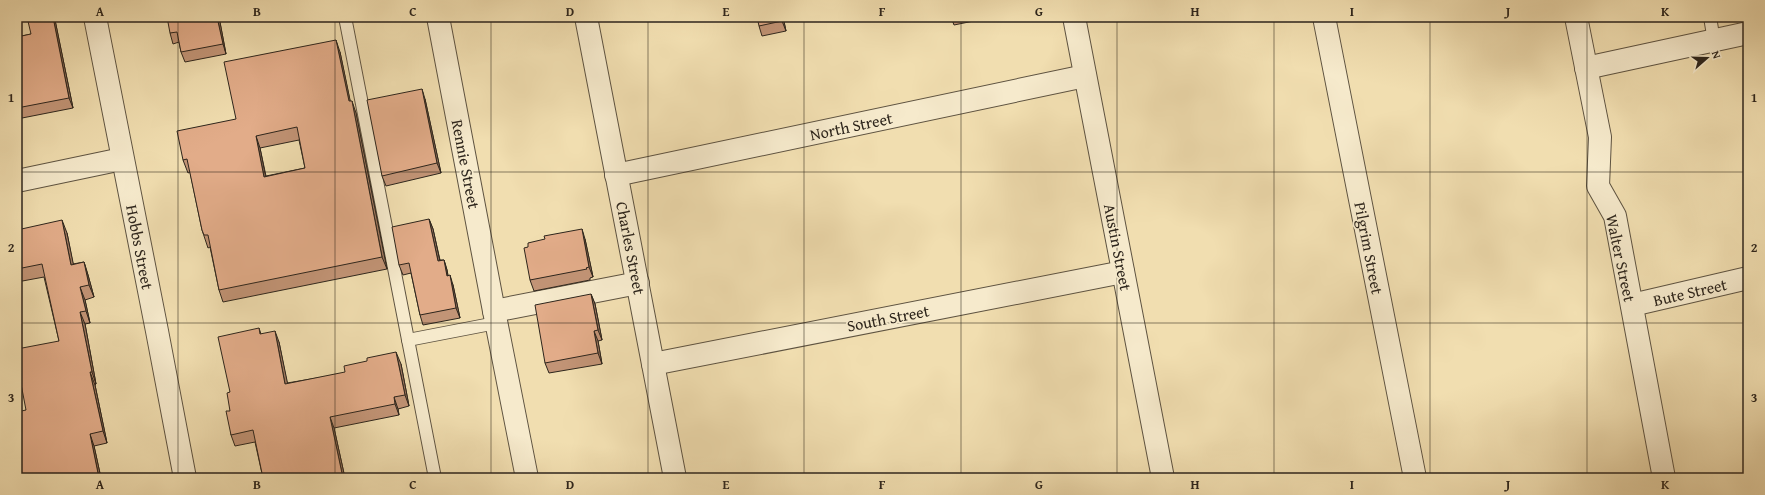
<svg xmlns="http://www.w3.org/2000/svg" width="1765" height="495" viewBox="0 0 1765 495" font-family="'Gentium Book Plus',serif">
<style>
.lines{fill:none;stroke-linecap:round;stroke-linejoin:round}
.service-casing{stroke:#5e5341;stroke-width:14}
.minor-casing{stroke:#5e5341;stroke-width:24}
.tertiary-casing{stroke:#5e5341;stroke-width:24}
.service{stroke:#f6eacc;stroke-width:12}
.minor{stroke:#f6eacc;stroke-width:22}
.tertiary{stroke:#f6eacc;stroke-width:22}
.wall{fill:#c29476;stroke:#2d251c;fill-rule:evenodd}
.shaded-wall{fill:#9e7860;stroke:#2d251c}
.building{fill:#e2ac89;stroke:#2d251c;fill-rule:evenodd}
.grid{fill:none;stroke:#2d251c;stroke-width:1;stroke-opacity:0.55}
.labels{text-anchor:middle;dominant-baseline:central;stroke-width:3.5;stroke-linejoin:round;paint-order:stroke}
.street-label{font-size:16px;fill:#2d251c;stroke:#f6eacc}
.neatline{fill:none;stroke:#2d251c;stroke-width:1.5}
.grid-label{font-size:13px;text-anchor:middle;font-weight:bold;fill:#2d251c}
</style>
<rect width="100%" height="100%" fill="#f1deb0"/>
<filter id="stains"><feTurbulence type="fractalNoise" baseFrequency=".005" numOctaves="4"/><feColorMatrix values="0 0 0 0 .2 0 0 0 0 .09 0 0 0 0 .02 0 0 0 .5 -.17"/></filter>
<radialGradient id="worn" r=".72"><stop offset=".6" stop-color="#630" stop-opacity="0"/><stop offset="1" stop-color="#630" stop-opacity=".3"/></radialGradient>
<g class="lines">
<g class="service-casing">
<g id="service">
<polyline points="345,17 435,478"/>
<polyline points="1710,17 1714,41"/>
<polyline points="408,340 496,323"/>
</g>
</g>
<g class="minor-casing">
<g id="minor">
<polyline points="95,17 157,331 185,478"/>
<polyline points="438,17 494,311 527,478"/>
<polyline points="1074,17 1163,478"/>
<polyline points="1576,17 1600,137 1598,186 1615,216 1664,478"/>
<polyline points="1586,68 1748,33"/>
<polyline points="616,175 1085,76"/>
<polyline points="17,181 122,159"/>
<polyline points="1632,305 1748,278"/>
<polyline points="494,311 638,283"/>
<polyline points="653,364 1123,272"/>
</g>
</g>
<g class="tertiary-casing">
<g id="tertiary">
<polyline points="586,17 675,478"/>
<polyline points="1324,17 1415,478"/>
</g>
</g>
<use href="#service" class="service"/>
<use href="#minor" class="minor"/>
<use href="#tertiary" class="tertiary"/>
</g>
<g class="wall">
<polygon points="219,17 226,54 185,62 181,52 179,42 173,44 170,33"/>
<polygon points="783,17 786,31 762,36 759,26"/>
<polygon points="951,17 993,17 954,25"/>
<polygon points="55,20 73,108 17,119 17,37 31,34"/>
<path d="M 340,52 L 350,101 L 356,113 L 387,269 L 223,302 L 219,290 L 210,247 L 208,248 L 202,230 L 190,172 L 188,173 L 183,160 ZM 299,140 L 305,168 L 266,176 L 260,148 Z"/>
<polygon points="425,99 441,173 386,186 382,176"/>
<polygon points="429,219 433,229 440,260 444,260 447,270 448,276 453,285 460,318 423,325 420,315 411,273 403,275 399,265"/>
<polygon points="17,230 67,233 73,264 84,262 88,275 94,297 85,300 90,323 85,324 96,384 95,385 107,443 94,446 101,478 17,478 26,410 59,341 44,277 17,282"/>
<polygon points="585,239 593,277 590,278 590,280 534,291 530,280"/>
<polygon points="591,294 595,304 602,340 598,341 602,364 549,373 545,363"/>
<polygon points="259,328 261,334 279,342 287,383 401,364 409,406 398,409 399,415 334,428 345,478 263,478 255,442 235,446 231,435 230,392"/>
</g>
<g class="shaded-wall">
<polygon points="53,17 54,17 55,20 73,108 69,98"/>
<polygon points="217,17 219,17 226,54 223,44"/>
<polygon points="781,17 783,17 786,31 782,21"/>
<polygon points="336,40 340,52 353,114 349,101"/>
<polygon points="422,89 425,99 441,173 437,163"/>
<polygon points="352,101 356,113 387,269 382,257"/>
<polygon points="256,136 260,148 268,189 264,177"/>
<polygon points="429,219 433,229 442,271 438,261"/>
<polygon points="62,220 67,233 76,277 71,265"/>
<polygon points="582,229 585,239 593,277 589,267"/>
<polygon points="444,260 447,270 450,286 447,276"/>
<polygon points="84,262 88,275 94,297 89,285"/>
<polygon points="450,275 453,285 460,318 456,308"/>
<polygon points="80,287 85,300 90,323 86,311"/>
<polygon points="591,294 595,304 602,340 598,330"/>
<polygon points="80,312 85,324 96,384 92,372"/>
<polygon points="275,331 279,342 290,395 285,384"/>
<polygon points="594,331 598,341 602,364 598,353"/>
<polygon points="396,352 401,364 409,406 405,395"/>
<polygon points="90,372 95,385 107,443 103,431"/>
<polygon points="394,397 398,409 399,415 395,404"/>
<polygon points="330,417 334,428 345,478 343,478"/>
<polygon points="90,434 94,446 101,478 99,478"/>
</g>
<g class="building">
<polygon points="27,17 53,17 69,98 17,108 17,37 31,34"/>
<polygon points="167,17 217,17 223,44 181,52 177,32 170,33"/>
<polygon points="757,17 781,17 782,21 759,26"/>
<path d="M 336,40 L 349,101 L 352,101 L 382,257 L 219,290 L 208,235 L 204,235 L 202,230 L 187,159 L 183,160 L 177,131 L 236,119 L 224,62 ZM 297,127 L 305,168 L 264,177 L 256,136 Z"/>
<polygon points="422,89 437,163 382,176 367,100"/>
<polygon points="429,219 438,261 444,260 447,276 450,275 456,308 420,315 409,263 399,265 392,227"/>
<polygon points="62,220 71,265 84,262 89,285 80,287 86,311 80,312 92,372 90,372 103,431 90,434 99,478 17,478 17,412 26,410 17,363 17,349 59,341 42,264 17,269 17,230"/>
<polygon points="582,229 589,267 586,268 587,269 530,280 524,248 528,247 528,243 545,239 544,236"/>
<polygon points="591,294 598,330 594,331 598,353 545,363 535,305"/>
<polygon points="259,328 260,334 275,331 285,384 345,372 344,366 367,361 367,358 396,352 405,395 394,397 395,404 330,417 343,478 263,478 253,430 231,435 226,411 230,411 227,393 230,392 218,337"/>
</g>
<path class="grid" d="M 178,17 L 178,478M 335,17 L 335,478M 491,17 L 491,478M 648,17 L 648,478M 804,17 L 804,478M 961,17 L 961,478M 1117,17 L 1117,478M 1274,17 L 1274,478M 1430,17 L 1430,478M 1587,17 L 1587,478M 17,172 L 1748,172M 17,323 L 1748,323"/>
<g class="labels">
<g class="street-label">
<text transform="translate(851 126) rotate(-12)">North Street</text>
<text transform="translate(466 164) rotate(79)">Rennie Street</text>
<text transform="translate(140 247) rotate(79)">Hobbs Street</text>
<text transform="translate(1118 247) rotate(79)">Austin Street</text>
<text transform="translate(631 248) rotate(79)">Charles Street</text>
<text transform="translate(1369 248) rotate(79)">Pilgrim Street</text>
<text transform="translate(1621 258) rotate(78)">Walter Street</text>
<text transform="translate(1690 292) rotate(-13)">Bute Street</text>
<text transform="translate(888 318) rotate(-11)">South Street</text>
</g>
</g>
<rect width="1765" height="495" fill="none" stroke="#f1deb0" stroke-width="44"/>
<g transform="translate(1707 58) rotate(70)" stroke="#f6eacc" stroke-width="3" paint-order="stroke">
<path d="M0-3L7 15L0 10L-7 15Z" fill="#2d251c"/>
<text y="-6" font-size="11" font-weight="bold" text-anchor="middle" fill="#2d251c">N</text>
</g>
<rect x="22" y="22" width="1721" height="451" class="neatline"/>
<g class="grid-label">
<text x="100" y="16">A</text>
<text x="257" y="16">B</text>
<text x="413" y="16">C</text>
<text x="570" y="16">D</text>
<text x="726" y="16">E</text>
<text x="882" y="16">F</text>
<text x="1039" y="16">G</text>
<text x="1195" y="16">H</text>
<text x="1352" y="16">I</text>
<text x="1508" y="16">J</text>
<text x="1665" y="16">K</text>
<text x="11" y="102">1</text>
<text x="1754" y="102">1</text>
<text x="11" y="252">2</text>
<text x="1754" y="252">2</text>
<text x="11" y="402">3</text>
<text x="1754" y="402">3</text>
<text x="100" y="489">A</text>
<text x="257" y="489">B</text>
<text x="413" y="489">C</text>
<text x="570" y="489">D</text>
<text x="726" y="489">E</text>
<text x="882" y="489">F</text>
<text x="1039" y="489">G</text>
<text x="1195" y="489">H</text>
<text x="1352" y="489">I</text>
<text x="1508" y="489">J</text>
<text x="1665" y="489">K</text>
</g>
<rect width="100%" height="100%" filter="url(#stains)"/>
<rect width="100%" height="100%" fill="url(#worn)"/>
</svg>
